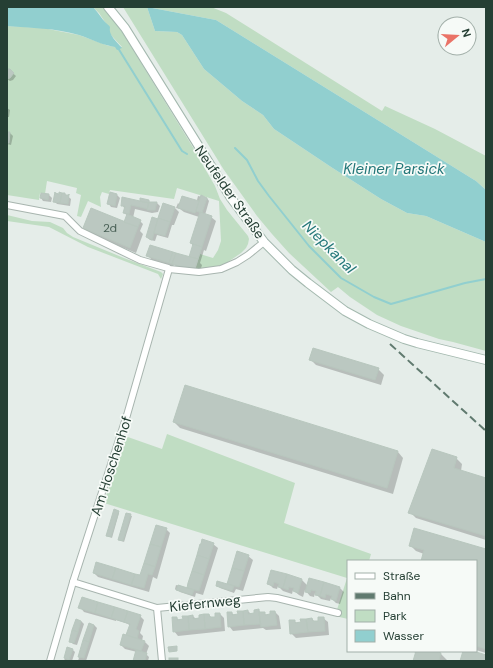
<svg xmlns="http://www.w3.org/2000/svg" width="493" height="668" viewBox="0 0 493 668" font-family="'DM Sans',sans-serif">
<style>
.green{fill:#c0ddc3}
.water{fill:#91cfcf}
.shadow{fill:#0003}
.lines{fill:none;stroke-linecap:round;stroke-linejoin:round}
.stream{stroke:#91cfcf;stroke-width:2}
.building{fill:#bbc8c1;stroke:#b8c7be}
.street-casing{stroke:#a8b5af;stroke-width:8}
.secondary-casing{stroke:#a4b9af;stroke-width:10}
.street{stroke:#fff;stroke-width:6}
.secondary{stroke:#fff;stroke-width:8}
.rail{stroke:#607a6f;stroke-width:2;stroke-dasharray:8 4;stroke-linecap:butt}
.labels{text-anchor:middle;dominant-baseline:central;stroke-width:3.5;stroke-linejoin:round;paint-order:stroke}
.number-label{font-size:12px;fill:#4a6157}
.street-label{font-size:14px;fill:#253f34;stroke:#f6faf7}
.water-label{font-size:15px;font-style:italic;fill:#227678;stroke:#f6faf7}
</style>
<rect width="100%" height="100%" fill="#e5ede9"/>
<g class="green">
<polygon points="93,7 103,7 107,11 122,32 197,154 197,155 215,186 220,199 227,210 248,236 249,239 248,244 246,248 241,253 225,264 212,268 195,271 200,254 213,258 218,250 221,241 219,201 177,188 174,199 110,190 109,194 102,192 100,197 101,207 88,201 81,217 77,216 81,195 76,193 77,188 47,181 45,194 40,193 39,200 7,195 7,26 43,28 79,35 109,46 122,47 110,34 105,22 99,13"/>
<polygon points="123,7 147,7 155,31 177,32 182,35 204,69 242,101 263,115 274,129 331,167 381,199 407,213 426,216 486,242 486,351 453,342 439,339 401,326 377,315 350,297 338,287 331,292 289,253 272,234 257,216 224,170"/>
<polygon points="147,7 211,7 226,13 382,111 385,106 435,129 486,156 486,190 476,181 216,20"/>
<polygon points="7,215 32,221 50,222 63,228 67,233 73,237 124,258 161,272 163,274 161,279 158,274 88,247 49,227 7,221"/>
<polygon points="167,434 295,483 284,523 371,554 369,561 348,561 348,619 335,616 347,578 104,503 125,436 162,449"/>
</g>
<g class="water">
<path d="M 7,7 L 93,7 C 97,11 102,19 106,23 C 107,24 109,25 110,27 C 108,35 117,42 122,48 L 117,50 L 115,47 C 102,45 91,39 79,35 C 55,28 31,28 7,26 Z"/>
<polygon points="147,7 216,20 476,181 486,190 486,242 426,216 407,213 381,199 331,167 274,129 263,115 242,101 204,69 182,35 177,32 155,31"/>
</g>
<g class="shadow">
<polygon points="7,70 9,70 16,76 13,80 10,81 7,79"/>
<polygon points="7,108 10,110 9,117 7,117"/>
<polygon points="7,133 10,133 13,136 11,145 7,144"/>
<polygon points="111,193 117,195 120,198 117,208 111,207 109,204"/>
<polygon points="41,194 49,195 52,198 51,202 43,201 41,198"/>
<polygon points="65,194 71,199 70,206 57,204 54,201"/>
<polygon points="198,196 207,198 209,201 205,215 211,217 216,221 206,251 204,250 200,263 202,265 199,275 178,268 174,264 173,267 152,260 148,256 192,259 193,246 191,243 199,217 184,212 180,209 176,208 178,203 180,205 183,197 199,202 197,200"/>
<polygon points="149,201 150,203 157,203 160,206 158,212 152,213 135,209 133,218 140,221 143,224 140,231 143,234 136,253 90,234 84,228 125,223 128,216 124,213 125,209 122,205 143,203"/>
<polygon points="174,207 179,212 174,225 172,225 168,238 157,235 155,241 150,240 147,237 159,220"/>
<polygon points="310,359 378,369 384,375 381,385 316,365"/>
<polygon points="174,422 398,452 403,458 393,494 180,428"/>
<polygon points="456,458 462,464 461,471 486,480 486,540 416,518 410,512"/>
<polygon points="118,511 119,513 112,538 108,536 107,535"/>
<polygon points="127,514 132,516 124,542 120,540"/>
<polygon points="166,529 170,533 157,579 153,577 149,592 98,577 94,573 141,576"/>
<polygon points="213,544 218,548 203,595 196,593 195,597 180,592 177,589 177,590 176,590 175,589 176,585 191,590 188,587"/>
<polygon points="410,545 486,550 486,653 476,650 476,561 422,561 424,554 416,551"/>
<polygon points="248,556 253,560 243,591 236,589 234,593 220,588 217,585 231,586 228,583"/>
<polygon points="272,571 302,580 308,586 339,587 344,592 340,604 336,603 331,598 330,601 321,599 315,593 314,597 310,596 305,590 303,597 299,595 293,590 292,594 283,591 278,586 277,589 273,588 269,584"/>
<polygon points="80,607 140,616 144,620 140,633 143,636 142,641 145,642 149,646 146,654 149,657 148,661 134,661 137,652 125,649 121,645 127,636 130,626 128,624 116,620 116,621 84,612"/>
<polygon points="258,610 261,613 264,613 267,616 275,612 279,616 281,629 266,630 263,628 233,631 229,626 232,613 235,616 248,611 251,614 255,614"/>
<polygon points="220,614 224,618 225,631 178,636 174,631 177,618 180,621 184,620 193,616 196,619 209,615 212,618 216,618"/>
<polygon points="323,618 328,622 329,635 296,638 291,633 294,621 298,624 312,619 315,622 319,622"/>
<polygon points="81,621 84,624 77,645 73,644 70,641"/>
<polygon points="89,624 94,625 97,628 86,661 78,661"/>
<polygon points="68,648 72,649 75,652 72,661 64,661"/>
<polygon points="412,651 432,651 441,654 447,660 446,661 414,661 416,653"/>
</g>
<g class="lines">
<g class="stream">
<polyline points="118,48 182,151 187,154"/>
<polyline points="235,148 247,160 258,181 269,196 309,246 341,278 374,297 391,304 465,283 486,279"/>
</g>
</g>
<g class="building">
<polygon points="7,69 10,69 14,73 10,78 7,79"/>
<polygon points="7,132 10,132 9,143 7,143"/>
<polygon points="55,192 55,193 59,194 59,192 62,193 60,203 53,202"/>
<polygon points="110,192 117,194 115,206 107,204"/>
<polygon points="41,193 49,194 48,200 40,198"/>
<polygon points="62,193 65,193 65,195 69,195 69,194 68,204 60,203"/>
<polygon points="201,195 207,198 202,213 196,211"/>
<polygon points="182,196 199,201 195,213 178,208"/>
<polygon points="122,197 149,203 148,209 131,205 129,214 123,213 125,206 121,206"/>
<polygon points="140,198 149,200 149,203 140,201"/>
<polygon points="149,202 157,202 155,210 147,210"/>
<polygon points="163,203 175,207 170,222 158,218"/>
<polygon points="91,208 138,227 130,248 83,228"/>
<polygon points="200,212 212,216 202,247 190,243"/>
<polygon points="127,214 141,220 138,227 124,222"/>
<polygon points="152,217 158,219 152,240 146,237"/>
<polygon points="158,218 170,222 165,236 154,233"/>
<polygon points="193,244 202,247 198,259 189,257"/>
<polygon points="150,245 173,252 169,263 146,256"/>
<polygon points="173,252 176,253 172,264 169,263"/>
<polygon points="176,253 198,259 194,271 172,264"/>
<polygon points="313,348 379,368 375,380 309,360"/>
<polygon points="185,385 398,451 387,488 173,422"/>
<polygon points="432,449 457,457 454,468 486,478 485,492 486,493 486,536 408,513"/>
<polygon points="114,509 119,511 111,537 106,536"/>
<polygon points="126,513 131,514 123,541 118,540"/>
<polygon points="156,525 167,528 161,547 150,544"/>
<polygon points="414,528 486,549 486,649 476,646 476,561 421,561 424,550 409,546"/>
<polygon points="202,539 214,543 209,559 197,555 200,544 201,544"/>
<polygon points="150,544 161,547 155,567 144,563"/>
<polygon points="237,551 249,555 244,571 232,568"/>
<polygon points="197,555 209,559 204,575 192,571"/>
<polygon points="96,562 116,568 112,579 93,573"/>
<polygon points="144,563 155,567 152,575 148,574 144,588 131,585 135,574 140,575"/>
<polygon points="116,568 135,574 131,585 112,579"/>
<polygon points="232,568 244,571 239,587 227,584"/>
<polygon points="271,570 287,574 283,588 278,587 279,584 274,582 273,586 267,584"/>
<polygon points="192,571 204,575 199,591 187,588 188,583"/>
<polygon points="287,574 302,579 298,593 293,591 294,588 289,587 288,590 283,588"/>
<polygon points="309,578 324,582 320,596 315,595 316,591 311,590 310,593 305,592"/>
<polygon points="217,581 234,586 232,591 216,586"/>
<polygon points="324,582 340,587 336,601 331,599 332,596 326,594 325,598 320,596"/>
<polygon points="178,585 194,590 192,595 176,590"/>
<polygon points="82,597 98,602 95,613 78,608"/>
<polygon points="98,602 115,607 111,618 95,613"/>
<polygon points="115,607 128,611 124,622 111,618"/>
<polygon points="259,609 260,624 244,625 243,611 248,610 248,614 254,613 254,610"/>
<polygon points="128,611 141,615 136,629 139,631 137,639 126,635 130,624 124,622"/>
<polygon points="237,611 243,611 244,625 228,627 227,612 232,612 232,615 238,614"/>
<polygon points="270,611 275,611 277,625 261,627 259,612 265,612 265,615 270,614"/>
<polygon points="215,613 220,613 221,627 205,629 204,614 209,614 210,617 215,617"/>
<polygon points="204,614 205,629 189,630 188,616 193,615 193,619 199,618 199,615"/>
<polygon points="182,616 188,616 189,630 173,632 172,617 177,617 177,620 183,619"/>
<polygon points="318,617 324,617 325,631 308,632 306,619 312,618 313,621 318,621"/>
<polygon points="76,619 81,621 78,632 72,630"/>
<polygon points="300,619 306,619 308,632 290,634 289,620 295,620 295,623 301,622"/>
<polygon points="89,623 94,625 89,642 83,640"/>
<polygon points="72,630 78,632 74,643 69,642"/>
<polygon points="123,634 145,641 141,651 120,645"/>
<polygon points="83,640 89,642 84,658 78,657"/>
<polygon points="177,646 177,651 169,652 168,647"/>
<polygon points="67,647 73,649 69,660 64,658"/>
<polygon points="136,650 147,653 145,661 133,661"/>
<polygon points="416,651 435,651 441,653 439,661 413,661"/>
<polygon points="463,651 473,651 486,655 486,661 460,661"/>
<rect x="169" y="658" width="9" height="3"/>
</g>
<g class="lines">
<g class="street-casing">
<g id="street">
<polyline points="7,205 65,216 80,231 140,260 168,268 169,269 199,272 221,269 237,262 248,255 264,242"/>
<polyline points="73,582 157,608 268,597 277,598 338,613"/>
<polyline points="157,608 162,661"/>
<polyline points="50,661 73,582 127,415 169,269"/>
</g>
</g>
<g class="secondary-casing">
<polyline id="secondary" points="108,7 125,28 231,198 264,242 292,270 308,283 345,311 369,324 404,339 417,343 486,360"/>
</g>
<use href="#street" class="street"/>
<use href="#secondary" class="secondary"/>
<polyline class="rail" points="390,344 486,431"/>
</g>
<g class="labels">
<g class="number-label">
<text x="110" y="228">2d</text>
</g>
<g class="street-label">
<text transform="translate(230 192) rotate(55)">Neufelder Straße</text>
<text transform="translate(111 466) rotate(-72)">Am Hoschenhof</text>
<text transform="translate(205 603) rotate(-6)">Kiefernweg</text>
</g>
<g class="water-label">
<text x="394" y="169">Kleiner Parsick</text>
<text transform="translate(329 247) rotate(45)">Niepkanal</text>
</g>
</g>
<rect width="493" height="668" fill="none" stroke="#253f34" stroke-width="16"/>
<rect x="347" y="560" width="130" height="92" fill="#f6faf7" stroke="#a2afa9"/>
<rect x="355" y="573" width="20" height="6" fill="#ffffff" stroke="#a2afa9"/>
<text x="383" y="580" font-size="12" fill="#253f34">Straße</text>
<rect x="355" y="593" width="20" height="6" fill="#607a6f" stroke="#a2afa9"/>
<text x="383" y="600" font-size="12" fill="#253f34">Bahn</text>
<rect x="355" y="610" width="20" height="12" fill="#c0ddc3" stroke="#a2afa9"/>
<text x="383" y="620" font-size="12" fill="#253f34">Park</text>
<rect x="355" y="630" width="20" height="12" fill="#91cfcf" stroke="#a2afa9"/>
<text x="383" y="640" font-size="12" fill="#253f34">Wasser</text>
<g transform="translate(457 36) rotate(72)"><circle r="19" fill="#f6faf7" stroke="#a2afa9"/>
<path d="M0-3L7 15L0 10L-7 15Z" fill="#ea7367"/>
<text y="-6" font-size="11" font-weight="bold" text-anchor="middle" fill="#253f34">N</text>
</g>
</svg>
